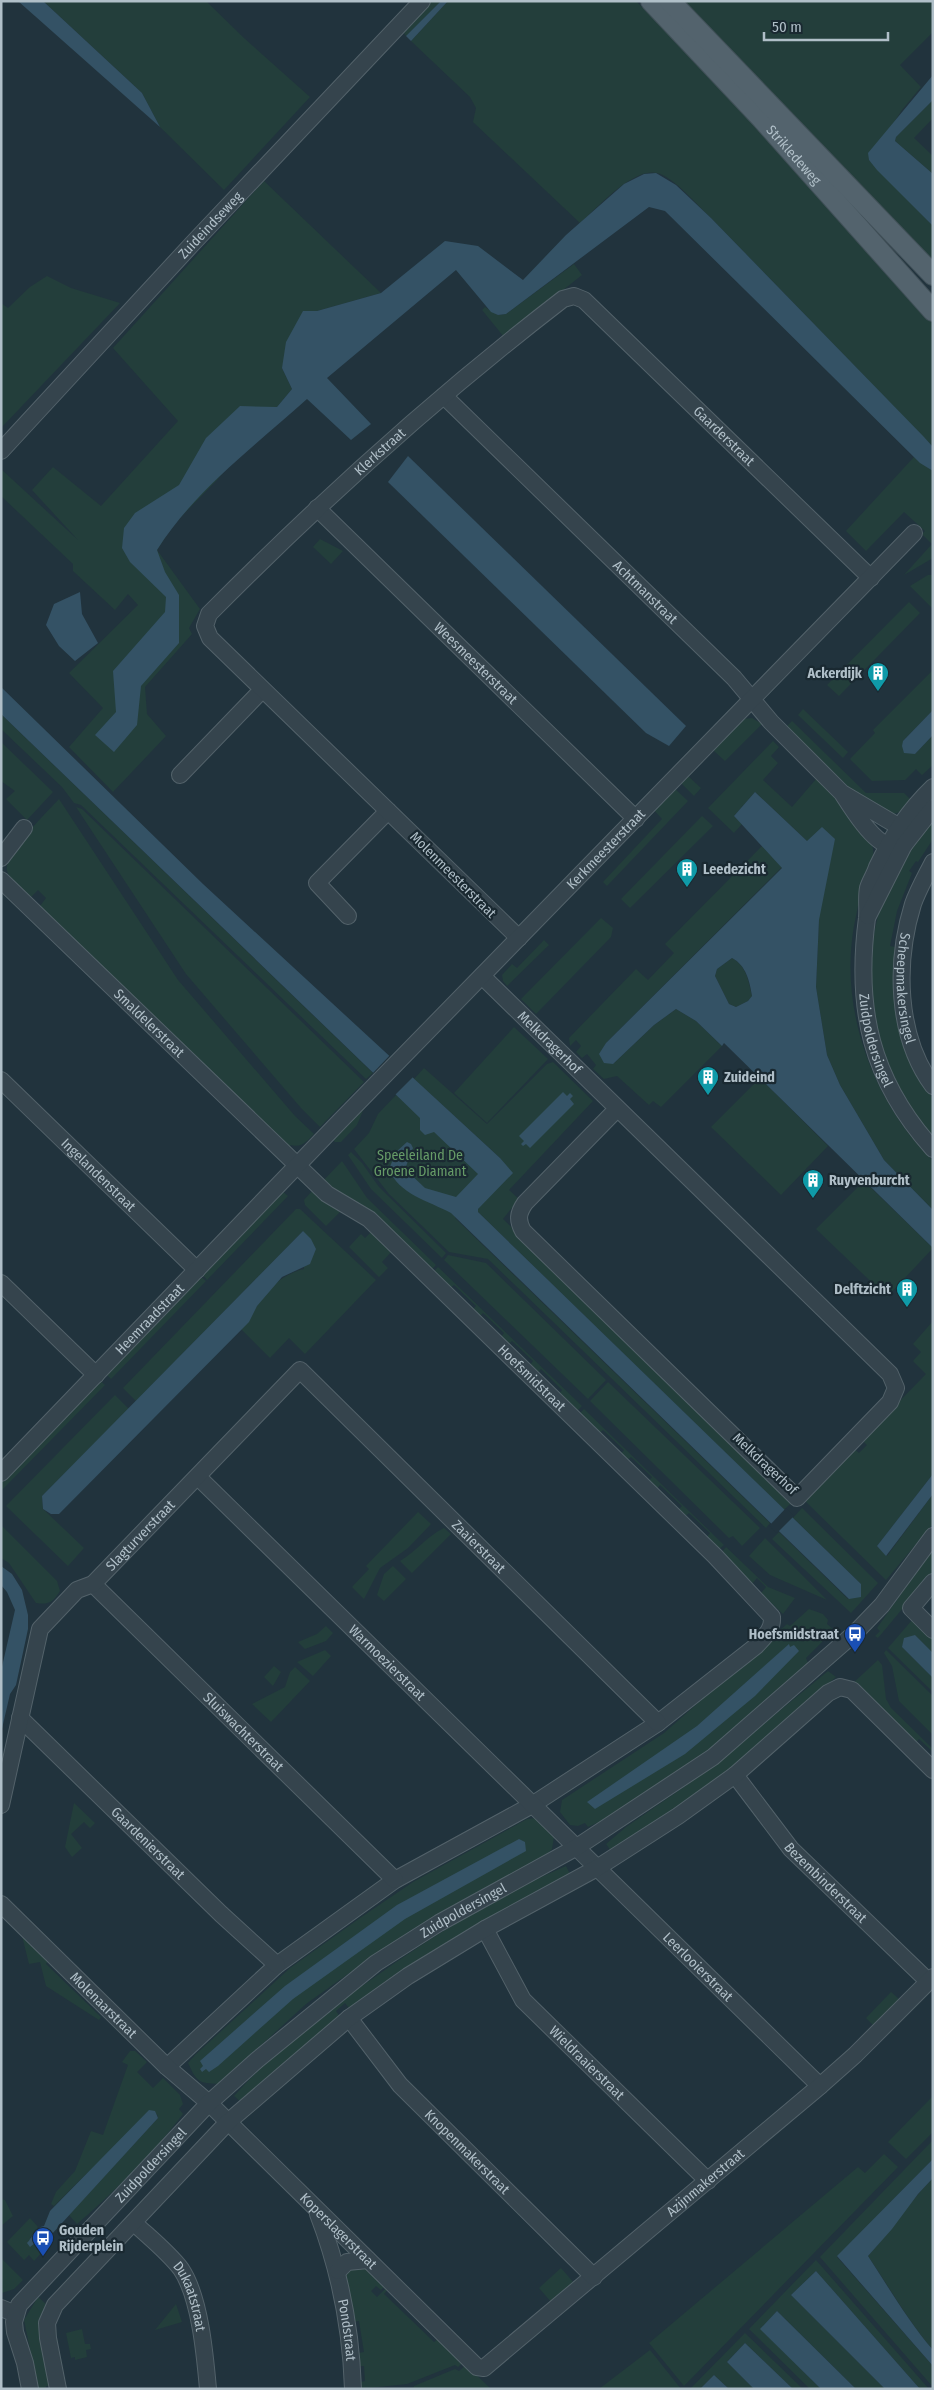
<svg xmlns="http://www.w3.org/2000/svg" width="934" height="2390" viewBox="0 0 934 2390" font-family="'Fira Sans Condensed',sans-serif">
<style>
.green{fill:#233e3b}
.water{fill:#345265;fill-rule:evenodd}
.pier{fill:#21333d}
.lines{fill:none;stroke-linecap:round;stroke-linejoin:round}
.minor-casing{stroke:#53626a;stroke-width:18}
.major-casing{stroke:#415058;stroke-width:22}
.minor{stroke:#35444d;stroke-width:16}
.major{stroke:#53636d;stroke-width:20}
.labels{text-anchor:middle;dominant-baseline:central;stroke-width:4.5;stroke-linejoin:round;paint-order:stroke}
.street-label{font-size:14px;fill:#b0bfc8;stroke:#1a2931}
.poi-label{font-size:14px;font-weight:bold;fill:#b0bfc8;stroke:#1a2931;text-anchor:start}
.park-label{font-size:14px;fill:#669b67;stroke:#1a2931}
</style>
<rect width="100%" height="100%" fill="#21333d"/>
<g class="green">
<polygon points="43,1 206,1 244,38 310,97 224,190 160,127 142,93"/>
<polygon points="429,1 441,1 406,36 403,32"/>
<path d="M 448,1 L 636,1 L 809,178 L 933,324 L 933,447 L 711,218 C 698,206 674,177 657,173 C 633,167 597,208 580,223 L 473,122 L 476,108 L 470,97 L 411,41 Z"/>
<polygon points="683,1 933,1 933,32 900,65 921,87 902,110 869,160 933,226 933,264"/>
<polygon points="933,100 933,118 914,138 933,156 933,174 895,141 896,137"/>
<polygon points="264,181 381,293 317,311 282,368 292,389 217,480 174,524 157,550 200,609 189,628 192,634 145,687 147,714 166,736 113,792 69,747 103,708 69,673 138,605 128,594 115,610 73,571 73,564 1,496 1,469 78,540 32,490 53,467 101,506 178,421 113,348"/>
<polygon points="574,264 582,275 504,337 482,310 485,307 498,315 506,314"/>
<polygon points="47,276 71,288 120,303 1,428 1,303 8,308 30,287"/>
<polygon points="914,457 933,471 933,558 904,575 932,544 922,534 925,531 904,512 866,551 846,531"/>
<polygon points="320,539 343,551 331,564 313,547"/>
<polygon points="928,575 933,575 933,609 910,586"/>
<polygon points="909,602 920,613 839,696 827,685"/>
<polygon points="933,670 933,710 903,741 915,754 933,735 933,765 922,775 916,769 905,780 872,781 850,759 875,733 873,730"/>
<polygon points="803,709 848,752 843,758 798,715"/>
<polygon points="1,714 373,1073 366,1079 81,805 74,803 62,787 1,729"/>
<polygon points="752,718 762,724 725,761 713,750 743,719"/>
<path d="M 792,721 L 866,793 L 904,793 L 912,801 C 907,806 901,813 893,814 C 868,815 805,746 786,727 Z"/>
<path d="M 773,741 L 779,747 L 771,756 L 778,763 L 763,780 L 792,807 L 817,778 C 831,791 870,832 873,849 C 875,865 865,881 860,896 C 858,906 856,916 854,926 C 839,1010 873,1102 933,1161 L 933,1210 L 884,1160 L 840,1085 L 827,1055 L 816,987 L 819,920 L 808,842 L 755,792 L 734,816 L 742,824 L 734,833 L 708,808 Z"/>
<polygon points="1,742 53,792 27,820 6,799 15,791 1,781"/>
<polygon points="688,776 701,788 694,796 681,783"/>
<polygon points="675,789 688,801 607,886 603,882 662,819 654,810"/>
<path d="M 59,799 L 178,980 L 295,1116 L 314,1134 C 307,1141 302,1148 291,1145 L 288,1148 L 40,906 L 46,898 L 38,890 L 31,897 C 24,890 10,881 7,871 C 3,855 48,811 59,799 Z"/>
<polygon points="76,807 82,809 364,1082 320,1127 301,1108 186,974"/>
<polygon points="702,816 713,826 630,908 621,899"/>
<path d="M 929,818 L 933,822 L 933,839 L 918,862 L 916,861 L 909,871 L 912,873 L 897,911 L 890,946 L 895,947 L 893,979 L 896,1008 L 919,1077 L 933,1099 L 933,1136 C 914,1114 897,1090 886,1062 C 865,1008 864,937 890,884 C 901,861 916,840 929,818 Z"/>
<polygon points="762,846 782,867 606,1043 600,1054 613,1064 654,1025 676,1009 696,1021 722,1046 661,1107 653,1101 649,1105 617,1076 604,1079 593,1069 596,1065 587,1054 582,1058 576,1052 581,1046 576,1040 570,1046 569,1038 636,969 648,980 674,953 665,944"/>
<polygon points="601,918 613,928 611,937 536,1014 521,999"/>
<polygon points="544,940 549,945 507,986 503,981 502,975 512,964 517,968"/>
<path d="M 732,958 C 746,965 749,982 752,996 L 748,1001 L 736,1007 L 729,1004 L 715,976 L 717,969 Z"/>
<polygon points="514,1027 548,1059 487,1123 454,1093"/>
<polygon points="553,1062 593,1101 509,1190 519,1199 503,1219 793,1501 784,1510 478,1212 478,1209 500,1158 414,1079 424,1068 487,1124 547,1064"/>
<polygon points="760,1078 828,1146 781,1195 711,1127"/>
<polygon points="396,1095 487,1176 455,1218 770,1523 766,1528 488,1259 449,1252 389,1194 354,1149 369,1133 378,1114"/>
<polygon points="365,1106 357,1125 341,1142 335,1142 333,1140"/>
<polygon points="351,1152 362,1163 379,1187 446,1253 442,1258 371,1189 348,1155"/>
<polygon points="342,1161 367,1198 436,1265 430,1271 323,1181"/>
<polygon points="864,1181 933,1248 887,1297 816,1229"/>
<polygon points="313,1190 342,1210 326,1226 305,1205 304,1200"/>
<polygon points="282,1191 288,1196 207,1280 202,1274"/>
<path d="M 296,1209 L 300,1209 L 376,1280 L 305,1354 L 289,1338 L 270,1358 L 240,1328 C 249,1322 251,1315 256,1307 C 267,1289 284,1273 304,1269 L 303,1231 L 136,1401 L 123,1388 Z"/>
<polygon points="372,1231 392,1251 382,1262 388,1268 379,1277 349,1247 361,1234 365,1238"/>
<polygon points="448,1255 486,1263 606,1380 588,1399 444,1260"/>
<polygon points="438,1267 582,1406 576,1412 558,1395 562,1390 541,1369 536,1374 529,1366 533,1361 512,1341 507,1345 500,1338 504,1333 483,1313 478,1318 471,1311 476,1306 454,1285 449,1289 432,1273"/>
<polygon points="200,1276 206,1281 111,1379 106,1374"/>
<polygon points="933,1321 933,1474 877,1546 887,1556 933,1494 933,1524 886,1580 803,1499 853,1448 859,1453 867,1445 862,1440 926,1374 913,1361 921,1352 913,1344"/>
<polygon points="99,1380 105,1385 1,1491 1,1481"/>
<polygon points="608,1382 760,1528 742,1546 733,1536 729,1538 590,1401"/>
<polygon points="115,1395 129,1409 42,1496 43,1509 84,1548 68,1566 6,1506"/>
<polygon points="584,1409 724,1545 718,1550 706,1538 710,1533 689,1513 684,1517 677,1511 682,1506 660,1485 656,1490 648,1482 652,1477 631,1457 626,1461 620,1455 624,1450 603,1430 598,1434 578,1415"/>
<polygon points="802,1508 878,1583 851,1613 772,1539 779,1532 848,1599 861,1584 793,1518"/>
<polygon points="418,1512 431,1524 408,1548 380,1568 364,1599 352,1587 369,1569 366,1566"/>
<path d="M 1,1525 L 57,1581 L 60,1591 C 53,1602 49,1605 36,1603 L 9,1563 L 1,1558 Z"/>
<path d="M 444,1528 L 451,1534 L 412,1573 L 400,1561 C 417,1551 427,1536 444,1528 Z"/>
<polygon points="765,1538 827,1600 770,1575 749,1556"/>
<polygon points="726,1547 768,1587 795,1598 783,1614 761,1593 766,1587 757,1578 752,1584 721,1553"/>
<polygon points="933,1549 933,1572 878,1638 875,1636 880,1631 877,1628"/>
<polygon points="393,1566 406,1579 384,1601 377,1595 384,1574"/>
<path d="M 809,1609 L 823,1614 L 828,1620 L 827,1624 L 834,1630 L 806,1658 L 808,1663 C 741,1723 672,1790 588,1827 L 585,1823 L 578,1826 L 570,1825 L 560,1812 L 562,1800 L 664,1733 L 787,1624 L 790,1626 Z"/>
<polygon points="913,1619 933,1638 933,1653 915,1635 904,1642 902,1647 933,1678 933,1692 888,1648"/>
<polygon points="326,1626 333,1633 326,1641 305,1649 298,1642 317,1634"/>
<polygon points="325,1650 331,1656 313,1676 297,1662"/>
<polygon points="886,1650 933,1696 933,1735 899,1701 892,1666 884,1653"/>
<polygon points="878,1660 882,1665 886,1699 891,1708 933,1749 933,1752 919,1739 914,1744 852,1684"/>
<polygon points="274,1666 281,1672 273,1686 264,1677"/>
<polygon points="295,1667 310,1681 271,1722 252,1704 285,1687 290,1672"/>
<polygon points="828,1671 836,1677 729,1771 611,1851 606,1844 626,1827 700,1776"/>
<polygon points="74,1803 95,1823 90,1828 84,1822 71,1834 82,1848 72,1857 65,1847"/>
<path d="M 537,1818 L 554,1837 L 552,1849 L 545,1857 L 413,1929 L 376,1954 L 306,2004 L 219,2084 C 198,2083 197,2082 188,2063 L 195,2055 L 290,1968 L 360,1918 L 413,1882 L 527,1819 Z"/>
<path d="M 566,1866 L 571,1876 L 476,1925 L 426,1955 L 350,2009 L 345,2003 L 336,2011 L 340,2017 L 241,2102 L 234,2096 C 277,2048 328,2009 382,1972 C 439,1932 501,1894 566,1866 Z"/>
<polygon points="22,1936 49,1959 46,1964 101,2017 99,2020 46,1986 40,1962 29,1964"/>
<polygon points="891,1992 899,1999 874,2026 866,2018"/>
<path d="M 130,2051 L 135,2051 L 147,2062 L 137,2072 L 153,2088 L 163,2078 L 180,2095 L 183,2104 L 179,2109 L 183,2114 C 153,2154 115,2191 77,2224 L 69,2215 L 158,2118 L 157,2114 L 86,2174 L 54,2206 L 51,2204 L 56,2192 L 75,2171 L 91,2131 L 103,2135 L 128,2065 L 122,2062 Z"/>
<polygon points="933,2096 933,2132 906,2159 888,2142"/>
<polygon points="933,2140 933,2159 837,2257 933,2366 933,2387 820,2257"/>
<polygon points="884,2154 898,2167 684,2386 649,2343 858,2167 865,2173"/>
<path d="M 933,2178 L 933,2350 C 908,2321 890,2288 868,2256 C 891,2231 909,2202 933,2178 Z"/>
<polygon points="1,2199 5,2200 13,2216 1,2226"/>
<polygon points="30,2218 38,2227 30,2238 44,2250 34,2261 29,2255 24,2260 7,2242"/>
<polygon points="1,2258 23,2280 14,2289 2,2293"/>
<polygon points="816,2260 929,2389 920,2389 816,2271 791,2295 885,2389 856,2389 777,2311 761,2329 821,2389 810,2389 749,2329"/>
<polygon points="358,2266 367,2269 385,2286 381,2290 376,2286 371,2291 377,2297 386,2288 388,2289 384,2294 434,2342 438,2339 463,2362 458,2367 455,2365 407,2384 360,2389 361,2382 365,2381 364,2366 359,2366 358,2353 364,2352 359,2321 353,2322 345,2274 348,2270"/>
<polygon points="561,2268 574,2283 552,2303 539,2288"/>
<polygon points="38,2297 46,2304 39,2322 50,2386 46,2386 46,2389 38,2389 24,2320"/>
<polygon points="176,2304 182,2322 155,2330"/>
<polygon points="82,2329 85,2344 90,2344 91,2349 86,2350 87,2357 75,2360 75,2357 71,2358 66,2333"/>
<polygon points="745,2333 803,2389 793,2389 745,2343 727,2362 754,2389 729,2389 714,2375 700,2389 690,2389"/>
<polygon points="650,2350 681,2389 599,2389"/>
<polygon points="466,2365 491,2389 413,2389 414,2386 455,2369 459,2371"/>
</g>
<g class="water">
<polygon points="18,1 43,1 142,93 160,127"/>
<polygon points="441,1 448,1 411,41 406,36"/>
<polygon points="933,75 933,100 896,137 895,141 933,174 933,226 877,170 869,160 868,153"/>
<path d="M 656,173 L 676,185 L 711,218 L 924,437 L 933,447 L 933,471 L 920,463 L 665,211 L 649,207 L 506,314 L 498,315 L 491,312 L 456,270 L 327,378 L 371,424 L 351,440 L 307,399 C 255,446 194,491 157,550 L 165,572 L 179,595 L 179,643 L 141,686 L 137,725 L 114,752 L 95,735 L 116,712 L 113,671 L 165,612 L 166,597 L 130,562 L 122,548 L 124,528 L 135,513 L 179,485 L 206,438 L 240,406 L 277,407 L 292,389 L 282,368 L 286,342 L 303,311 L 317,311 L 381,293 L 445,241 L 478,246 L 523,280 L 566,235 L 624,184 L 644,174 Z"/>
<polygon points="408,456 686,726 669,746 646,733 388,482"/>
<polygon points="80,592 82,614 98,643 75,661 59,646 46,625 54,604"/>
<path d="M 1,687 L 203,884 L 500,1158 L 513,1173 L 478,1209 L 478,1212 L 861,1584 L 861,1597 L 849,1599 L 451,1213 C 429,1201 398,1194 389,1169 L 396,1152 L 407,1142 L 411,1144 L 413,1148 L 405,1169 L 425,1188 L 456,1197 L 478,1174 L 434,1132 L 425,1135 L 420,1130 L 420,1118 L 1,714 Z"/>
<polygon points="933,710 933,735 915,754 904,753 902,746 903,741"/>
<path d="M 755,792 L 807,841 L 822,827 L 835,839 L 819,920 L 816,987 L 827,1055 L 840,1085 L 884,1160 L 933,1210 L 933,1248 L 724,1043 L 722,1046 L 696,1021 L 676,1009 L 654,1025 L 613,1064 L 604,1063 L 599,1054 L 606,1043 L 782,868 L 734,816 ZM 732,958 C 746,965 750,982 752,996 L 748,1001 L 736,1007 L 729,1004 L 715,976 L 717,969 Z"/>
<polygon points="563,1092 567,1096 570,1093 573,1096 570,1099 574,1104 530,1148 526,1144 523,1146 521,1144 524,1141 519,1136"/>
<polygon points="303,1231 311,1239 316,1249 310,1264 282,1277 257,1306 249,1322 59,1514 51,1514 43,1509 42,1496"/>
<polygon points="933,1474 933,1494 886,1556 877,1546"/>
<polygon points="1,1566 12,1574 22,1590 28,1615 28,1629 16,1685 10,1694 1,1733 1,1671 15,1610 7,1592 1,1585"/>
<polygon points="915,1635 933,1653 933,1678 902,1647 904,1638"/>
<polygon points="789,1644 790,1647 794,1645 799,1651 755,1696 685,1754 595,1809 587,1802 697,1726"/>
<polygon points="519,1839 525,1842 526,1851 405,1919 293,1999 218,2066 209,2072 206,2069 202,2072 200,2069 203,2066 200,2061 285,1986 397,1905"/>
<path d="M 149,2110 L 155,2111 L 158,2118 L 41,2246 L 35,2243 L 30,2247 L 27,2243 C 33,2237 34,2228 44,2226 L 50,2211 Z"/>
<path d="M 933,2159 L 933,2178 L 918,2194 L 892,2229 L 868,2256 C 889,2288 908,2321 933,2350 L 933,2366 L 837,2256 Z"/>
<polygon points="816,2271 920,2389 885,2389 791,2295"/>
<polygon points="777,2311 856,2389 821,2389 760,2329"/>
<polygon points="745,2343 793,2389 754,2389 727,2362"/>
<polygon points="714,2375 729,2389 700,2389"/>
</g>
<g class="pier">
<polygon points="391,1054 414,1076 394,1096 371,1075"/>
<polygon points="786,1508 794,1516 777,1533 769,1526"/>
</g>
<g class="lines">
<g class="minor-casing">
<g id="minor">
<path id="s1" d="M 444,396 L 734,678 L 771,722 L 842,793 L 898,826 L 904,845 C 899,845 892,847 888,845 C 872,841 851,807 842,793"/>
<path id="s2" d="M 1,451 L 193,243 L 422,1"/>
<path id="s3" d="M 317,508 L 636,819"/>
<polyline points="180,775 262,690"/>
<path id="s4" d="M 933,787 C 908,811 892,836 877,867 C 875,874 870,881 868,888 C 866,898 868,908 867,918 C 855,1009 871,1080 933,1149"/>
<polyline points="1,858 24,828"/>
<path id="s5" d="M 933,862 C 926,876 918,890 913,904 C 895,962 896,1036 933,1086"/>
<path id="s6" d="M 1,880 L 327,1194 L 369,1219 L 715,1556 L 772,1617 C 773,1630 764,1637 756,1646 L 658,1723 L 532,1805 L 395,1880 L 277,1965 L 167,2067"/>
<polyline points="348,916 317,883 388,811"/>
<polyline points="868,916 904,845 933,808"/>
<path id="s7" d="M 519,938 L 210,638 L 205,626 L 209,614 C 321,501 437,396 563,299 L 574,296 L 584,300 L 871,578"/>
<path id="s8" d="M 482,976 L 890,1374 L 896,1388 L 890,1402 L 797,1498 L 523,1231 C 517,1220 518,1213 525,1203 L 617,1109"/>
<path id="s9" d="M 1,1080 L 197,1270"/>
<polyline points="1,1283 96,1375"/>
<path id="s10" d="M 1,1473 L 340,1121 L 914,533"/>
<path id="s11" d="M 198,1477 L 820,2086"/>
<polyline points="933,1582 911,1608 933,1630"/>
<path id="s12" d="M 93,1584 L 395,1880"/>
<path id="s13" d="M 20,1718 L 221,1914 L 277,1965"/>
<path id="s14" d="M 735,1775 L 791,1849 L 928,1981"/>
<path id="s15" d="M 1,1805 L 40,1629 L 77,1590 L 93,1584 L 300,1370 L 658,1723"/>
<path id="s16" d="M 1,1904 L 167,2067 L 209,2103 L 477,2367 L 484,2368 L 820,2086 L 855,2055 L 933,1977"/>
<path id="s17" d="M 485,1929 L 523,2000 L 708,2181"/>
<path id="s18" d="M 349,2018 L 400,2085 L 594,2277"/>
<path id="s19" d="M 318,2214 C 340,2271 351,2328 353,2389"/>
<path id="s20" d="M 134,2223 C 149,2237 168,2252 181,2269 C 200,2297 205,2355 208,2389"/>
<polyline points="338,2271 347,2262 368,2260"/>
<polyline points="1,2308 16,2314"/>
<path id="s21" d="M 30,2389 L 25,2363 L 15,2332 L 14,2322 L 19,2305 L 209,2103 L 257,2060 L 376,1963 L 439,1923 L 577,1847 L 713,1757 L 856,1632 L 882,1605 L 933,1536"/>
<polyline points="58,2389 48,2338 47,2323 55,2305 228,2122 349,2018 408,1976 485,1929 597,1868 678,1816 735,1775 828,1693 840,1687 852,1690 933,1770"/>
</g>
</g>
<g class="major-casing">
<g id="major">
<path id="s22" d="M 651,1 L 762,119 L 933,311"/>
<polyline points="670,1 933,275"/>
</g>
</g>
<use href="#minor" class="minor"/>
<use href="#major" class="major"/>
</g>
<defs>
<g id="building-pin" transform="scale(1.125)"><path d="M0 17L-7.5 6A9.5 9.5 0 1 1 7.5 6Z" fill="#0f9aa8" stroke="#1a2931"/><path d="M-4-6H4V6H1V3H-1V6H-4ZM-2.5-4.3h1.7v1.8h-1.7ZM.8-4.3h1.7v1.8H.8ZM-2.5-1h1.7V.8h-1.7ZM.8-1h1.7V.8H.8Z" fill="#fff"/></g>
<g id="bus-pin" transform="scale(1.125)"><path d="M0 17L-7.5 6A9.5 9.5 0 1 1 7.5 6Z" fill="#1a4fb4" stroke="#1a2931"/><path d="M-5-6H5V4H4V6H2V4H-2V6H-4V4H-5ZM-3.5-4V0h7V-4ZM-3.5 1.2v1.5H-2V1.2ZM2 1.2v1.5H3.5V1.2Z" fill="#fff"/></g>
</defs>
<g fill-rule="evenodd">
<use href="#building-pin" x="878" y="673"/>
<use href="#building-pin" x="687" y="869"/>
<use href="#building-pin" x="708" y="1077"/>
<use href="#building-pin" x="813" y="1180"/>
<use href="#building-pin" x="907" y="1289"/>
<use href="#bus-pin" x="855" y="1634"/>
<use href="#bus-pin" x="43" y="2238"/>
</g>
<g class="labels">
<g class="street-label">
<text stroke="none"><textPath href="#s22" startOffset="210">Strikledeweg</textPath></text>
<text stroke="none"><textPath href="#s2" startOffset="308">Zuideindseweg</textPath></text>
<text stroke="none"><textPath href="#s7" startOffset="1148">Gaarderstraat</textPath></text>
<text stroke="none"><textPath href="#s7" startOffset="692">Klerkstraat</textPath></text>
<text stroke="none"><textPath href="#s1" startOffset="281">Achtmanstraat</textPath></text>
<text stroke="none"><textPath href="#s3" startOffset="222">Weesmeesterstraat</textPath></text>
<text stroke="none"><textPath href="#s10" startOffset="869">Kerkmeesterstraat</textPath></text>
<text transform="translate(453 875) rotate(45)">Molenmeesterstraat</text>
<text stroke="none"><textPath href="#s5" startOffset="132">Scheepmakersingel</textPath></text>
<text stroke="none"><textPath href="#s6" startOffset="206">Smaldelerstraat</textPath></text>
<text stroke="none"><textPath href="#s4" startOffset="275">Zuidpoldersingel</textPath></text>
<text stroke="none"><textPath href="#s8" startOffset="95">Melkdragerhof</textPath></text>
<text stroke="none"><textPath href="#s9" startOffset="136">Ingelandenstraat</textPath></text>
<text stroke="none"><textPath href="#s10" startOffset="214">Heemraadstraat</textPath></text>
<text stroke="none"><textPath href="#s6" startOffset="729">Hoefsmidstraat</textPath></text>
<text transform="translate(765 1464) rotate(43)">Melkdragerhof</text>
<text stroke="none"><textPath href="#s15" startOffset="319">Slagturverstraat</textPath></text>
<text stroke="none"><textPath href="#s15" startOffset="800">Zaaierstraat</textPath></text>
<text stroke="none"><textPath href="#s11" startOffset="265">Warmoezierstraat</textPath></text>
<text stroke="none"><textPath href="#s12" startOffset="211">Sluiswachterstraat</textPath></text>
<text stroke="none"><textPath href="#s13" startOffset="179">Gaardenierstraat</textPath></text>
<text stroke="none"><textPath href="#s14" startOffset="141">Bezembinderstraat</textPath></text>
<text stroke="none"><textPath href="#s21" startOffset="684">Zuidpoldersingel</textPath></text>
<text stroke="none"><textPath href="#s11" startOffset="700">Leerlooierstraat</textPath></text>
<text stroke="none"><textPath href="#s16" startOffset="144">Molenaarstraat</textPath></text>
<text stroke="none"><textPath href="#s17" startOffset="170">Wieldraaierstraat</textPath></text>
<text stroke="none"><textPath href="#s18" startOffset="179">Knopenmakerstraat</textPath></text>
<text stroke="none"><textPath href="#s21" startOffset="279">Zuidpoldersingel</textPath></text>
<text stroke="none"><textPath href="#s16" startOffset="960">Azijnmakerstraat</textPath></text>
<text stroke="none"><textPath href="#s16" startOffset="470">Koperslagerstraat</textPath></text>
<text stroke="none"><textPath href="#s20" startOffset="95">Dukaatstraat</textPath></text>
<text stroke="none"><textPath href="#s19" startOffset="120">Pondstraat</textPath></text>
</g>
<g class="poi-label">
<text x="862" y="673" text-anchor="end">Ackerdijk</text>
<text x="703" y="869">Leedezicht</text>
<text x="724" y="1077">Zuideind</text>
<text x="829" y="1180">Ruyvenburcht</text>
<text x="891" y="1289" text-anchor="end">Delftzicht</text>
<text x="839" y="1634" text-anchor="end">Hoefsmidstraat</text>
<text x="59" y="2230">Gouden<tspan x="59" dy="16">Rijderplein</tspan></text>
</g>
<g class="park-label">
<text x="420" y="1155">Speeleiland De<tspan x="420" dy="16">Groene Diamant</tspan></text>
</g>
</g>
<rect width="934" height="2390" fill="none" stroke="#b0bfc8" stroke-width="5"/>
<path d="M764 32v8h124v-8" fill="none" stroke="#b0bfc8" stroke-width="2.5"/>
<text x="772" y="32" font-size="15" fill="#b0bfc8" stroke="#1a2931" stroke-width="4" paint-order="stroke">50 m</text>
</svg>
